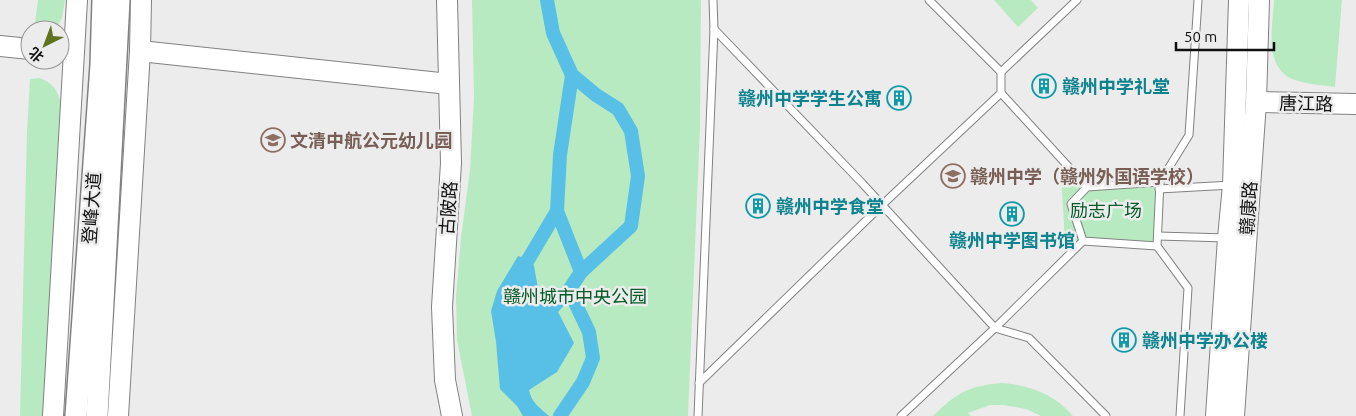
<svg xmlns="http://www.w3.org/2000/svg" width="1356" height="416" viewBox="0 0 1356 416" font-family="Ubuntu,'Noto Sans SC',sans-serif">
<style>
.green{fill:#b8eac1}
.water{fill:#58c0e7}
.lines{fill:none;stroke-linecap:round;stroke-linejoin:round}
.canal{stroke:#58c0e7;stroke-width:14}
.lane-casing{stroke:#818182;stroke-width:9}
.secondary-casing{stroke:#818182;stroke-width:22}
.primary-casing{stroke:#818182;stroke-width:24}
.lane{stroke:#fff;stroke-width:7}
.secondary{stroke:#fff;stroke-width:20}
.primary{stroke:#fff;stroke-width:21}
.labels{text-anchor:middle;dominant-baseline:central;stroke-width:5;stroke-linejoin:round;paint-order:stroke}
.culture-label{font-size:18px;font-weight:bold;fill:#0d838f;stroke:#ececed;text-anchor:start}
.street-label{font-size:18px;fill:#101010;stroke:#ececed}
.education-label{font-size:18px;font-weight:bold;fill:#785e54;stroke:#ececed;text-anchor:start}
.park-label{font-size:18px;fill:#005a26;stroke:#ececed}
</style>
<rect width="100%" height="100%" fill="#ececed"/>
<g class="green">
<polygon points="38,0 65,0 62,18 55,30 34,30"/>
<polygon points="472,0 701,0 700,127 688,416 472,416 457,340 456,297 461,238 470,170 474,97"/>
<polygon points="994,0 1031,0 1038,8 1018,27"/>
<path d="M 1274,0 L 1342,0 L 1335,87 C 1321,85 1305,84 1292,79 C 1263,65 1273,26 1274,0 Z"/>
<path d="M 39,78 C 53,82 58,91 61,105 L 43,416 L 20,416 L 27,131 L 30,79 Z"/>
<polygon points="1061,174 1160,182 1157,246 1065,242"/>
<path d="M 1002,383 C 1029,385 1055,394 1073,416 L 1041,416 L 1026,409 L 1003,405 L 990,405 L 968,413 L 971,416 L 933,416 C 957,393 967,386 1002,383 Z"/>
</g>
<path class="water" d="M 518,256 L 531,260 L 534,266 L 538,288 L 554,304 L 574,343 L 557,372 L 529,390 C 531,402 541,409 549,416 L 523,416 L 517,406 L 500,389 L 496,342 L 491,311 L 497,291 Z"/>
<g class="lines">
<g class="canal">
<polyline points="572,75 560,155 557,211 581,272"/>
<polyline points="525,276 525,265 557,211"/>
<polyline points="541,320 569,290 581,272 631,226 638,176 631,131 618,109 596,95 572,75 553,33 547,0"/>
<polyline points="560,416 583,382 593,358 589,332 569,290"/>
</g>
<g class="lane-casing">
<g id="lane">
<polyline points="714,29 862,183 995,328 901,416"/>
<polyline points="1001,72 1077,0"/>
<polyline points="1001,93 1087,187"/>
<polyline points="1159,189 1232,185"/>
<polyline points="1158,236 1227,238"/>
<polyline points="1083,241 995,328 1029,338 1106,416"/>
<polyline points="1157,246 1083,241 1071,204 1087,187 1160,182"/>
<polyline points="699,383 882,205 1001,93 1001,72 929,0"/>
<polyline points="698,416 714,29 713,0"/>
<polyline points="1180,416 1188,288 1157,246 1160,182 1189,135 1198,0"/>
</g>
</g>
<g class="secondary-casing">
<g id="secondary">
<polyline points="447,0 451,163 442,307 445,380 452,416"/>
<polyline points="0,46 30,49"/>
<polyline points="140,51 449,84"/>
<polyline points="1256,102 1356,104"/>
<polyline points="53,416 77,0"/>
<polyline points="118,416 140,51 141,0"/>
<polyline points="1216,416 1228,238 1233,185 1239,0"/>
<polyline points="1234,416 1256,102 1259,0"/>
</g>
</g>
<g class="primary-casing">
<g id="primary">
<polyline points="76,416 101,65 103,0"/>
<polyline points="97,416 119,0"/>
</g>
</g>
<use href="#lane" class="lane"/>
<use href="#secondary" class="secondary"/>
<use href="#primary" class="primary"/>
</g>
<defs>
<g id="building-ring" transform="scale(1.25)"><circle r="9.5" fill="#ececed" stroke="#0f9aa8" stroke-width="1.5"/><path d="M-4-6H4V6H1V3H-1V6H-4ZM-2.5-4.3h1.7v1.8h-1.7ZM.8-4.3h1.7v1.8H.8ZM-2.5-1h1.7V.8h-1.7ZM.8-1h1.7V.8H.8Z" fill="#0f9aa8"/></g>
<g id="school-ring" transform="scale(1.25)"><circle r="9.5" fill="#ececed" stroke="#8d6e63" stroke-width="1.5"/><path d="M0-5L7-2L0 1L-7-2ZM-4 1L0 2.5L4 1V4Q0 6-4 4Z" fill="#8d6e63"/></g>
</defs>
<g fill-rule="evenodd">
<use href="#building-ring" x="1044" y="86"/>
<use href="#building-ring" x="899" y="98"/>
<use href="#school-ring" x="273" y="140"/>
<use href="#school-ring" x="953" y="176"/>
<use href="#building-ring" x="758" y="206"/>
<use href="#building-ring" x="1012" y="214"/>
<use href="#building-ring" x="1124" y="340"/>
</g>
<g class="labels">
<g class="culture-label">
<text x="1062" y="86">赣州中学礼堂</text>
<text x="882" y="98" text-anchor="end">赣州中学学生公寓</text>
<text x="776" y="206">赣州中学食堂</text>
<text x="1012" y="240" text-anchor="middle">赣州中学图书馆</text>
<text x="1142" y="340">赣州中学办公楼</text>
</g>
<g class="street-label">
<text transform="translate(1306 103) rotate(1)">唐江路</text>
<text transform="translate(91 208) rotate(-86)">登峰大道</text>
<text transform="translate(448 208) rotate(-86)">古陂路</text>
<text transform="translate(1248 208) rotate(-86)">赣康路</text>
</g>
<g class="education-label">
<text x="290" y="140">文清中航公元幼儿园</text>
<text x="970" y="176">赣州中学（赣州外国语学校）</text>
</g>
<g class="park-label">
<text x="1106" y="210">励志广场</text>
<text x="575" y="296">赣州城市中央公园</text>
</g>
</g>
<g transform="translate(45 45) rotate(222)"><circle r="24" fill="#ececed" stroke="#949495"/>
<path d="M0-4L9 19L0 12L-9 19Z" fill="#607220"/>
<text y="-8" font-size="14" font-weight="bold" text-anchor="middle" fill="#101010">北</text>
</g>
<path d="M1176 42v8h98v-8" fill="none" stroke="#101010" stroke-width="2.5"/>
<text x="1184" y="42" font-size="15" fill="#101010" stroke="#ececed" stroke-width="4" paint-order="stroke">50 m</text>
</svg>
